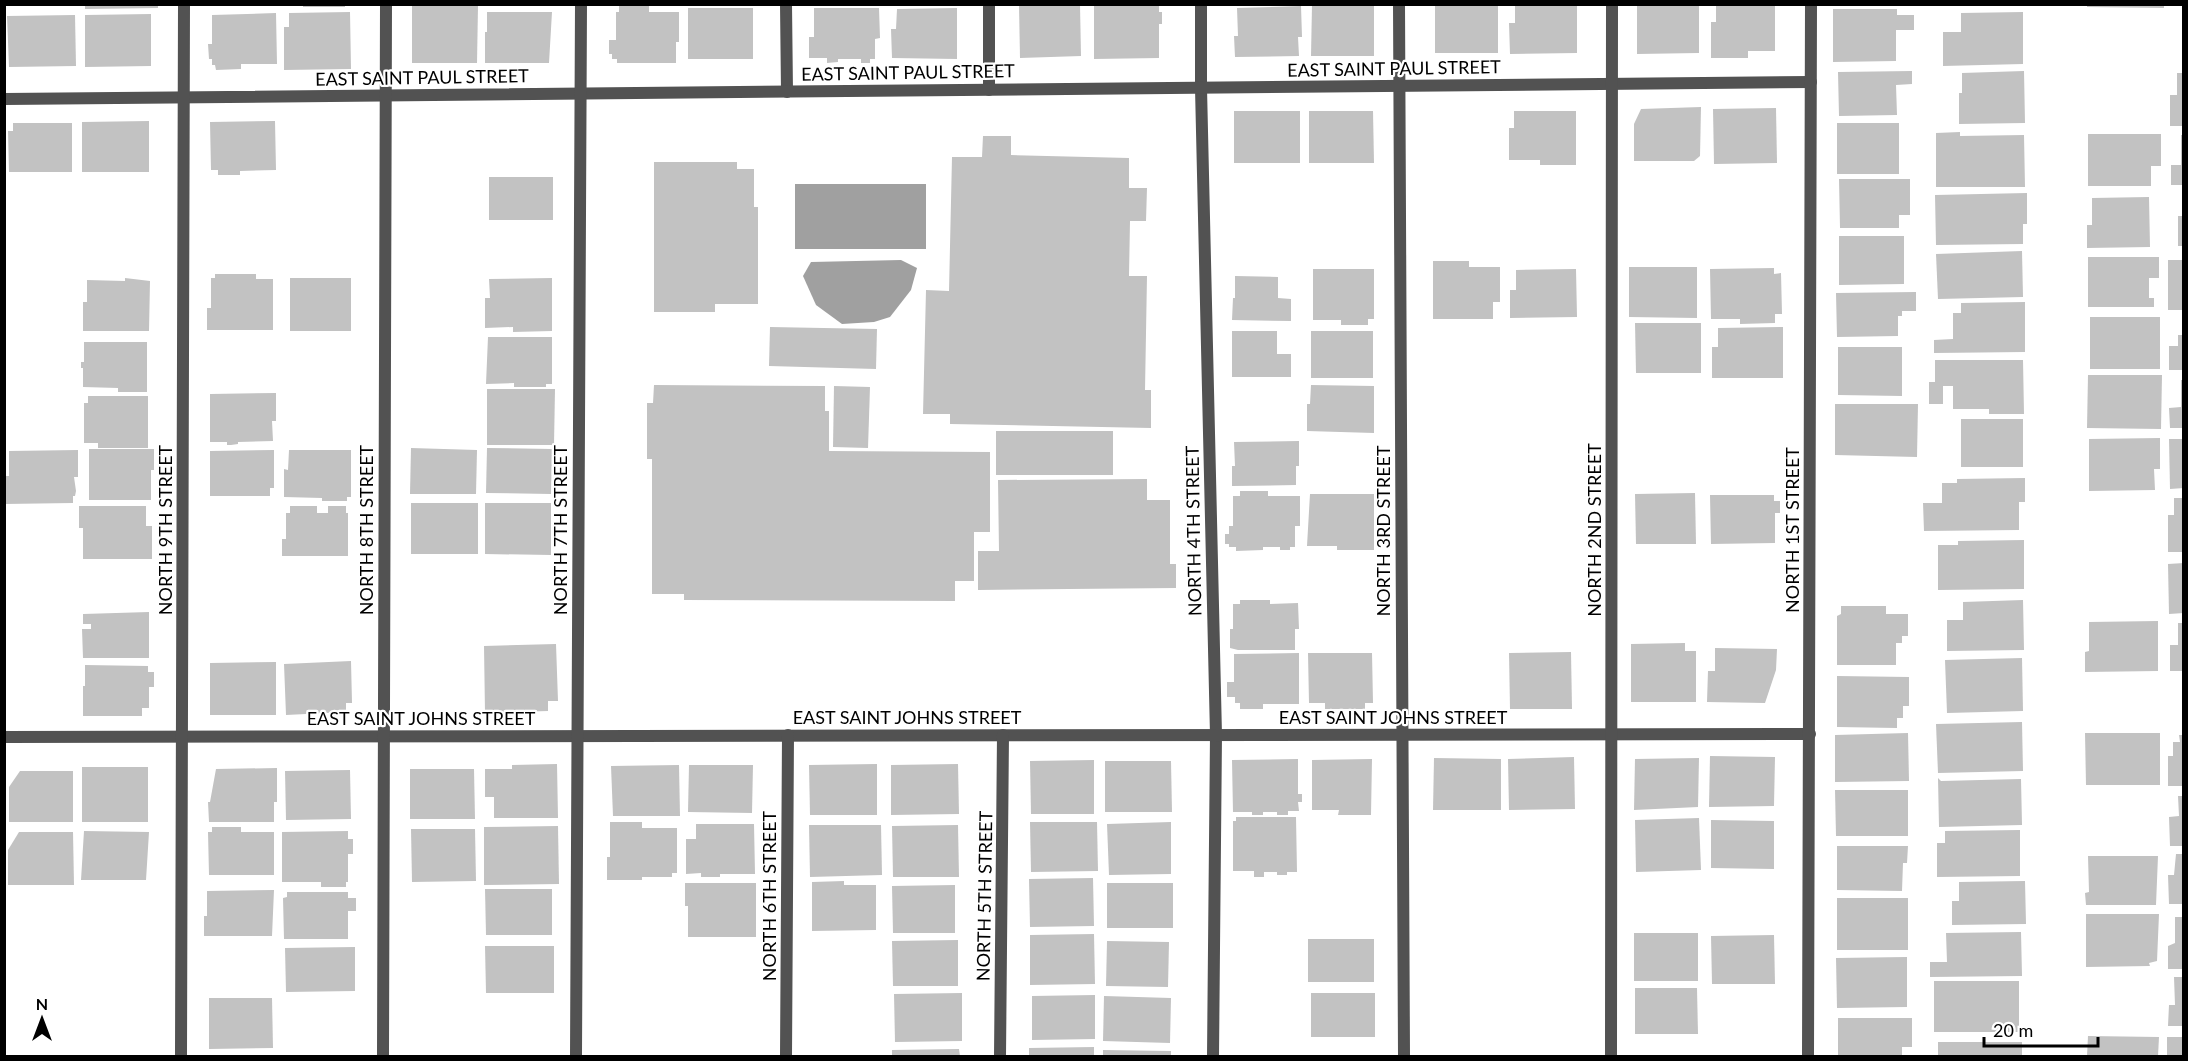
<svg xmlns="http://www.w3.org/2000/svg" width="2188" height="1061" viewBox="0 0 2188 1061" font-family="Lato,sans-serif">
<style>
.water{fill:#a0a0a0}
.building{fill:#c2c2c2}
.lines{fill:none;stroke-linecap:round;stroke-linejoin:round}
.lane{stroke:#525252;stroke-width:12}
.labels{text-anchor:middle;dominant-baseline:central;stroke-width:4.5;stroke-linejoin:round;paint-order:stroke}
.street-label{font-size:18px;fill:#000;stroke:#fff}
</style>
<rect width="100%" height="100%" fill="#fff"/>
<g class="water">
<rect x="795" y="184" width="131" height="65"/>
<polygon points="901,260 917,268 911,290 890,317 874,322 842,324 816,305 803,276 811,262"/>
</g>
<g class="building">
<polygon points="85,4 158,4 158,8 85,9"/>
<rect x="303" y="4" width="42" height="3"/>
<polygon points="1094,4 1159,4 1159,12 1162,12 1162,24 1159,24 1159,58 1094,59"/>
<polygon points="1374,4 1374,56 1311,56 1312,5"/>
<rect x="1435" y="4" width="63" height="49"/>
<polygon points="1515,4 1577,4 1577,53 1510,54 1509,23 1515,23"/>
<polygon points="1637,4 1699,4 1699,53 1637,54"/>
<polygon points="1716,4 1775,4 1775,51 1748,51 1748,58 1711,58 1711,22 1716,22"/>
<polygon points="619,5 649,5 649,12 679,12 679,42 676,42 676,63 617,63 617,59 612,59 612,54 609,54 609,40 616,40 616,12 619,12"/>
<polygon points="1019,5 1080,5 1081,56 1020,58"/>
<polygon points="2087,5 2164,5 2164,8 2087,7"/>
<polygon points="412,6 478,6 477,63 412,63"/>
<polygon points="1301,6 1302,37 1298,37 1299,56 1235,57 1234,36 1238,36 1237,8"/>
<rect x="688" y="8" width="65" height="51"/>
<polygon points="814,8 879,8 880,38 875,39 875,59 870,59 870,63 861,63 861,59 838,59 838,62 827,63 827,58 809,58 809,37 814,37"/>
<polygon points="957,8 957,59 892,58 891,29 896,29 897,9"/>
<polygon points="1833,9 1897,9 1897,15 1914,15 1914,30 1896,30 1896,61 1833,62"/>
<polygon points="350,12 351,69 284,70 284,27 289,27 289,13"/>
<polygon points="487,12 552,12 549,63 485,63 485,32 487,32"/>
<polygon points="2023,12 2023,64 1943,66 1943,32 1961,32 1961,13"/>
<polygon points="276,13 277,64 241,64 241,69 216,70 215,65 212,65 212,59 209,59 208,44 212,44 212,15"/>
<polygon points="151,14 151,66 85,67 85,15"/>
<polygon points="75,15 76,66 9,67 7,16"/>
<polygon points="1912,71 1912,84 1896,85 1897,115 1839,116 1838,72"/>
<polygon points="2024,71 2025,123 1959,124 1959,93 1962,93 1962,73"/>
<polygon points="2177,73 2184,73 2184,126 2170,126 2170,95 2177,95"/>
<polygon points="1701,107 1700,156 1694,161 1634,161 1634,124 1641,109"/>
<polygon points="1776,108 1777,163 1714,164 1713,109"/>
<rect x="1234" y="111" width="66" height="52"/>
<polygon points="1309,111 1373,111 1374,163 1309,163"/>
<polygon points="1514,111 1576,111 1576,165 1540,165 1540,160 1509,160 1509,128 1514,128"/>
<polygon points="149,121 149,172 82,172 82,122"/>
<polygon points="275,121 276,170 240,171 240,175 218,175 218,170 211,170 210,122"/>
<polygon points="13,123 72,123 72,172 9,172 8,131 13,131"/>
<rect x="1837" y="123" width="62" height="51"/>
<polygon points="1960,132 1960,136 2024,135 2025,187 1936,187 1936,133"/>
<polygon points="2088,134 2161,134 2161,166 2151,166 2151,186 2088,186"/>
<polygon points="2181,135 2184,135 2184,185 2171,185 2171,165 2181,165"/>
<polygon points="983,136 1011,136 1011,155 1129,158 1129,188 1147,188 1146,221 1130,221 1129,276 1147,276 1145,390 1151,390 1151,428 950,424 950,414 923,414 926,290 949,291 952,157 982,157"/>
<polygon points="654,162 737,162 737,169 754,169 754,207 758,207 758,304 715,304 715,312 654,312"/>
<rect x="489" y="177" width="64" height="43"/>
<polygon points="1839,179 1910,179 1910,215 1899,215 1899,228 1840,228"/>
<polygon points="2027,193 2027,224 2023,224 2023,244 1936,245 1935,195"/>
<polygon points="2149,197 2150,247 2087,248 2087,225 2092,225 2092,198"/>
<rect x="2178" y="216" width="6" height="30"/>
<polygon points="1839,236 1904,236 1904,284 1839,285"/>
<polygon points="2022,251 2023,297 1938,299 1936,254"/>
<polygon points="2088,257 2159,257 2159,278 2149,278 2149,298 2154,298 2154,307 2088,307"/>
<rect x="2168" y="260" width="16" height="50"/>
<polygon points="1433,261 1469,261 1469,267 1500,267 1500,302 1493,302 1493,319 1433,319"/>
<polygon points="1629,267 1697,267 1697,318 1629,317"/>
<polygon points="1774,268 1774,274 1781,273 1782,314 1775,314 1775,323 1740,324 1740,319 1711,319 1710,269"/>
<polygon points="1313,269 1374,269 1374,319 1368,319 1368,325 1341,325 1341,320 1313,320"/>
<polygon points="1576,269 1577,317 1510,318 1510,290 1516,290 1516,270"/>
<polygon points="215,274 256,274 256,279 273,279 273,330 207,330 207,308 211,308 211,278 215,278"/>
<polygon points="1235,276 1278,277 1278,298 1291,299 1291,321 1232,320 1233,298 1235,298"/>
<polygon points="125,278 150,281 149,331 83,331 83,302 87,302 87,280 125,281"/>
<rect x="290" y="278" width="61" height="53"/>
<polygon points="552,278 552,331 513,332 513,327 485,328 485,298 490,298 489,279"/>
<polygon points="1916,292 1916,311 1902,311 1902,316 1898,316 1898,336 1837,337 1836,293"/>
<polygon points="2025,302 2025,352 1934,353 1934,340 1953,339 1953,313 1961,313 1961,303"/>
<rect x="2090" y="317" width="70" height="52"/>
<polygon points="1635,323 1701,323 1701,373 1636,373"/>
<polygon points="770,327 877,329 876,369 769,366"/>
<polygon points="1783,327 1783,378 1712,378 1712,347 1718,347 1718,328"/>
<polygon points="1232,331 1277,331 1277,354 1291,354 1291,377 1232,377"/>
<rect x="1311" y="331" width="62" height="47"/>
<polygon points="2178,335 2184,335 2184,370 2169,370 2169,346 2178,346"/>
<polygon points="488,337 552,337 552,384 546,384 546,387 514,387 514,383 486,384"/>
<polygon points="84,342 147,342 147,392 118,392 118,388 83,387 83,368 81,368 81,362 84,362"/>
<polygon points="1838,347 1902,347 1902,396 1838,395"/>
<polygon points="1935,360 2023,360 2024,414 1989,414 1989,409 1953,409 1953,386 1943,386 1943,404 1929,404 1929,382 1935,382"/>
<polygon points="2088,375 2162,375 2161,429 2087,428"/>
<polygon points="2181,380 2184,380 2184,428 2170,428 2169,408 2181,407"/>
<polygon points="654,385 825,386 825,411 829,411 829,451 990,452 990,532 974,532 974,581 955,581 955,601 684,600 684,594 652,594 652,459 647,459 647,403 653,403"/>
<polygon points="1311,385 1374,386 1374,433 1307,431 1307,404 1310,404"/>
<polygon points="834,386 870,387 868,448 833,447"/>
<polygon points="487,389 555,389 554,445 487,445"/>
<polygon points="276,393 276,421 272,421 273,441 238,442 238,444 231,445 227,445 227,442 210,442 210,394"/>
<polygon points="88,396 148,396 148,448 98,448 98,443 84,443 84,403 88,403"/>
<polygon points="1835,404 1918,404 1917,457 1835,455"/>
<rect x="1961" y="419" width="62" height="48"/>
<rect x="996" y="431" width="117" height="44"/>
<polygon points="2160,438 2160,469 2154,469 2155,490 2089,491 2089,439"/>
<polygon points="2169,439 2184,439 2184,488 2170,489"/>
<polygon points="1299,441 1299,466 1296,466 1296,485 1232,486 1232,466 1235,466 1234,442"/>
<polygon points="411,448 477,450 476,494 410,494"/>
<polygon points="487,448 552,449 551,494 486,493"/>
<polygon points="89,449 154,449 154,470 151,470 151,500 89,500"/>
<polygon points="78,450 78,477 74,477 76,491 75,496 73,496 73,503 4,504 5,476 9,476 9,451"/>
<polygon points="274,450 274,488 270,488 270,496 210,496 210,451"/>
<polygon points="289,450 351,450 351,497 347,497 347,501 322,501 322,498 284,497 284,469 288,470"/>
<polygon points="2025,478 2025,502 2019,502 2019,530 1924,531 1923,503 1942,503 1942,483 1957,483 1957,479"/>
<polygon points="1147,479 1147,500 1170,500 1170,564 1176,564 1176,588 978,590 978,551 999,551 998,480"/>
<polygon points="1240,491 1268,491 1268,496 1300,496 1300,526 1295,526 1295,547 1290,547 1290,550 1280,550 1280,547 1263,547 1263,550 1236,551 1236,547 1229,547 1229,544 1225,544 1225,534 1229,534 1229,526 1233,526 1233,496 1240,496"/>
<polygon points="1695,493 1696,544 1636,544 1635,494"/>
<polygon points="1310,494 1374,494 1374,550 1337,550 1337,546 1307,546"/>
<polygon points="1710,495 1774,495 1774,501 1780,501 1780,513 1775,513 1775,543 1711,544"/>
<polygon points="2174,498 2184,498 2184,552 2168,552 2168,515 2174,515"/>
<rect x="411" y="503" width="67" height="51"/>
<polygon points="485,503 551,503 551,555 485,554"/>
<polygon points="79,506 146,506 146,526 152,526 152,559 83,559 83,528 79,528"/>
<polygon points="290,506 317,506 317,513 328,513 328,506 346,506 346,513 348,513 348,556 282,556 282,539 286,539 286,513 290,513"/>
<polygon points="2024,540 2024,589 1938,590 1938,545 1958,545 1958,541"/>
<polygon points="2184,563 2184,613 2169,614 2168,564"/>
<polygon points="1240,600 1270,600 1270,604 1298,603 1299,629 1295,629 1295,650 1238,650 1230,648 1230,629 1233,629 1233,604 1240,604"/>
<polygon points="2023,600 2024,650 1947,651 1947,620 1963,620 1963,602"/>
<polygon points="1841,606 1886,606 1886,614 1908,614 1908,636 1902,636 1902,643 1896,643 1896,665 1837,665 1837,616 1841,614"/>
<polygon points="149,612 149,658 83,658 82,629 91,629 91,624 83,624 83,614"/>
<polygon points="2158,621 2158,671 2085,672 2085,652 2089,651 2089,622"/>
<polygon points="2178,623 2184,623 2184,671 2170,671 2170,645 2178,645"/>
<polygon points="1685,643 1685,651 1696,651 1696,702 1631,702 1631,644"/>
<polygon points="556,644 558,701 548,701 548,711 485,713 484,646"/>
<polygon points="1715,648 1777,649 1776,670 1765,703 1707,702 1708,671 1715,671"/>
<polygon points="1571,652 1572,709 1510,709 1509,653"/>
<polygon points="1299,653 1299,704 1263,704 1263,709 1240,709 1240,703 1235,703 1235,697 1227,697 1227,682 1234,682 1234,654"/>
<polygon points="1308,653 1372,653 1373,703 1365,703 1365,709 1325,709 1325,703 1309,703"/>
<polygon points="2022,658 2023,711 1947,713 1945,660"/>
<polygon points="351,661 352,703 346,703 346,712 286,715 284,664"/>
<polygon points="276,662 276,715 210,715 210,663"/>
<polygon points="85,665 148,666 148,672 154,672 154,687 149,687 149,708 142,708 142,716 83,716 83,686 85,686"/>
<polygon points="1837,676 1909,677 1909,706 1903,706 1903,718 1897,718 1897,728 1837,727"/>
<polygon points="2022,722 2023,771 1938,773 1936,724"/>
<polygon points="1908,733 1909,781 1835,782 1835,735"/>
<polygon points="2085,733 2160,733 2160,785 2086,785"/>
<polygon points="2179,735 2184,735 2184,786 2168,786 2168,756 2173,756 2173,742 2180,742"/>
<polygon points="1710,756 1775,757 1774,806 1709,807"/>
<polygon points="1574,757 1575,809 1509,810 1508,759"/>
<polygon points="1434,758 1501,759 1501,810 1433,810"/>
<polygon points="1699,758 1698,807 1634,810 1635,759"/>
<polygon points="1298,759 1298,794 1302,794 1302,802 1298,802 1299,811 1288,811 1288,815 1277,815 1277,812 1263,812 1263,815 1252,815 1252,812 1233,812 1232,760"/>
<polygon points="1372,759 1371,815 1338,815 1339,810 1312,810 1312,760"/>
<polygon points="1094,760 1094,814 1031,814 1030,761"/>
<polygon points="1105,761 1171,761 1172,812 1105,812"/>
<polygon points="557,764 558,818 494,818 494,797 485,797 485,769 512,769 512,765"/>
<polygon points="877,764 877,815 810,815 809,765"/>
<polygon points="958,764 959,814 891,815 891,765"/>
<polygon points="679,765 680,816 613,816 611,766"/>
<polygon points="689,765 753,765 752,813 688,812"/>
<rect x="82" y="767" width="66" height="55"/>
<polygon points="277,768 277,802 274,802 274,822 209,822 208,802 210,802 216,769"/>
<polygon points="410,769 474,769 475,819 410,819"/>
<polygon points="350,770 351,819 286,820 285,771"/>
<polygon points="20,771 73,771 73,822 9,822 9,787"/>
<polygon points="1938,778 1941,781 2021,779 2022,825 1939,827"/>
<polygon points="1835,790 1908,790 1908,836 1836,836"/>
<polygon points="2178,796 2184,796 2184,846 2170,846 2169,817 2179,816"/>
<polygon points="1236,817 1296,817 1297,872 1287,872 1287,875 1277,875 1277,872 1264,872 1264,877 1254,877 1254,871 1233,871 1233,821 1236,821"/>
<polygon points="1699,818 1701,870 1636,872 1635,820"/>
<polygon points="1711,820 1774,821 1774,869 1711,868"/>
<polygon points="610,822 642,822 642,828 677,828 677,873 672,873 672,877 642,877 642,880 607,880 607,857 610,857"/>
<polygon points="1030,822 1097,822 1098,871 1031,872"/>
<polygon points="1171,822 1171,874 1109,875 1107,824"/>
<polygon points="696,824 754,824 755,874 720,874 720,877 701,877 701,873 686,874 686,839 696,839"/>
<polygon points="809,825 881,825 882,875 810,877"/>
<polygon points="958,825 959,877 893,877 892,826"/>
<polygon points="558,826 559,884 484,885 484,827"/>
<polygon points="212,827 241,827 241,832 274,832 274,875 209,875 208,832 212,832"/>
<polygon points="411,829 475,829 476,881 412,882"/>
<polygon points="2020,830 2020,876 1937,877 1937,843 1945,843 1945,831"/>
<polygon points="84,831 149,832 146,880 81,880"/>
<polygon points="348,831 348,839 353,839 353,854 348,854 348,882 346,882 346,887 321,887 321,882 282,882 282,832"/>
<polygon points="19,832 73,832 74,885 8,885 8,850"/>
<polygon points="1837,846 1908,846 1907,863 1903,863 1902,891 1837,890"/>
<polygon points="2176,854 2184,854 2184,904 2169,904 2168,875 2174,875"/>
<polygon points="2088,856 2158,856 2156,905 2086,905 2085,893 2089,892"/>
<polygon points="1093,878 1094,926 1030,927 1029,879"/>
<polygon points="844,881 844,885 876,885 876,930 812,931 812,882"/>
<polygon points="2025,881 2026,924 1952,925 1952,901 1959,901 1959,882"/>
<polygon points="685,883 756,883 756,937 688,937 688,906 685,906"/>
<rect x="1107" y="883" width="66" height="45"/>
<polygon points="955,885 955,933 893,933 892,886"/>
<polygon points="485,889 552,889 552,935 486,935"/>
<polygon points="274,890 272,936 204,936 204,916 207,916 207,891"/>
<polygon points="287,892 348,892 348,898 356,898 356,911 348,911 348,939 284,939 283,898 287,897"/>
<rect x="1837" y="898" width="71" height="52"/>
<polygon points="2086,914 2159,914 2157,961 2149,963 2150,966 2086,967"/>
<polygon points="2175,917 2184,917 2184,969 2168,969 2168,946 2175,943"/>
<polygon points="2021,932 2022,976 1930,977 1930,962 1947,962 1946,933"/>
<rect x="1634" y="933" width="64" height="48"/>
<polygon points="1094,934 1095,984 1030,985 1030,935"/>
<polygon points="1774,935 1775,984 1712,984 1711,936"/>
<rect x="1308" y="939" width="66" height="43"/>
<polygon points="958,940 958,986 893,986 892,941"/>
<polygon points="1107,941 1169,942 1168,987 1106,986"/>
<polygon points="485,946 554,946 554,993 486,993"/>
<polygon points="355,947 355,991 286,992 285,948"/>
<polygon points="1907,957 1907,1007 1837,1008 1836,958"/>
<polygon points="2174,977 2184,977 2184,1026 2168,1026 2169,1005 2175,1005"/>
<rect x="1934" y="981" width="85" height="51"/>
<polygon points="1635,988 1697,988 1698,1034 1635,1034"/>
<polygon points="962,993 962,1041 895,1042 894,994"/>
<rect x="1311" y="993" width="64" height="44"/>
<polygon points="1095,995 1095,1039 1032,1040 1032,996"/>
<polygon points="1104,996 1171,998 1170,1043 1103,1041"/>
<polygon points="209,998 272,998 273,1048 209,1049"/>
<polygon points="1838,1018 1912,1018 1912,1047 1902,1047 1902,1056 1838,1056"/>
<polygon points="2088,1036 2159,1037 2158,1056 2087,1056"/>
<rect x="2167" y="1037" width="17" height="19"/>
<rect x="1938" y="1042" width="84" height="14"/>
<polygon points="1094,1047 1094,1056 1029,1056 1029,1048"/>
<polygon points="959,1049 960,1056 892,1056 892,1050"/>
<polygon points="1103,1050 1171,1051 1171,1056 1103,1056"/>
</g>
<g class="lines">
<g class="lane">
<polyline points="786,4 787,92"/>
<polyline points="1201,4 1201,88 1216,735 1213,1056"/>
<polyline points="1399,4 1404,1056"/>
<polyline points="989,90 989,4"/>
<polyline points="4,99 1811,82"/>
<polyline points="4,737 1810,734"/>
<polyline points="181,1056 184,4"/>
<polyline points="383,1056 386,4"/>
<polyline points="576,1056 581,4"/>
<polyline points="786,1056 788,735"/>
<polyline points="1000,1056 1003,735"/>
<polyline points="1611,1056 1612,4"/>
<polyline points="1808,1056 1811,4"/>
</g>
</g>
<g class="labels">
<g class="street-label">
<text transform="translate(1394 68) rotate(-1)">EAST SAINT PAUL STREET</text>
<text transform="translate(908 72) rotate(-1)">EAST SAINT PAUL STREET</text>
<text transform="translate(422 77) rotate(-1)">EAST SAINT PAUL STREET</text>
<text transform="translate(165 530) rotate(-90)">NORTH 9TH STREET</text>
<text transform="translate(366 530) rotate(-90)">NORTH 8TH STREET</text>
<text transform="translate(560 530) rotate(-90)">NORTH 7TH STREET</text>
<text transform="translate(1594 530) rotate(-90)">NORTH 2ND STREET</text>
<text transform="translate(1792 530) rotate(-90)">NORTH 1ST STREET</text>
<text transform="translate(1193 531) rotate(-91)">NORTH 4TH STREET</text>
<text transform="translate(1383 531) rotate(-90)">NORTH 3RD STREET</text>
<text x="907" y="717">EAST SAINT JOHNS STREET</text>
<text x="1393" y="717">EAST SAINT JOHNS STREET</text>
<text x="421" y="718">EAST SAINT JOHNS STREET</text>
<text transform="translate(769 896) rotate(-90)">NORTH 6TH STREET</text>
<text transform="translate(984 896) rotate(-89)">NORTH 5TH STREET</text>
</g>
</g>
<rect width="2188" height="1061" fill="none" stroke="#000000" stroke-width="12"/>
<g transform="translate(42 1019)" stroke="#ffffff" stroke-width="4.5" paint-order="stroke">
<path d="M0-4.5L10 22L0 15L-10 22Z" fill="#000000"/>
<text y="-9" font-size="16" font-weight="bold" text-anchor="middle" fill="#000000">N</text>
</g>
<path d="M1984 1037v9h114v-9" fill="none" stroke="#000000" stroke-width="3"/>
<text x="1993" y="1037" font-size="18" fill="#000000" stroke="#ffffff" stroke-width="4.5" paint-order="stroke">20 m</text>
</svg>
